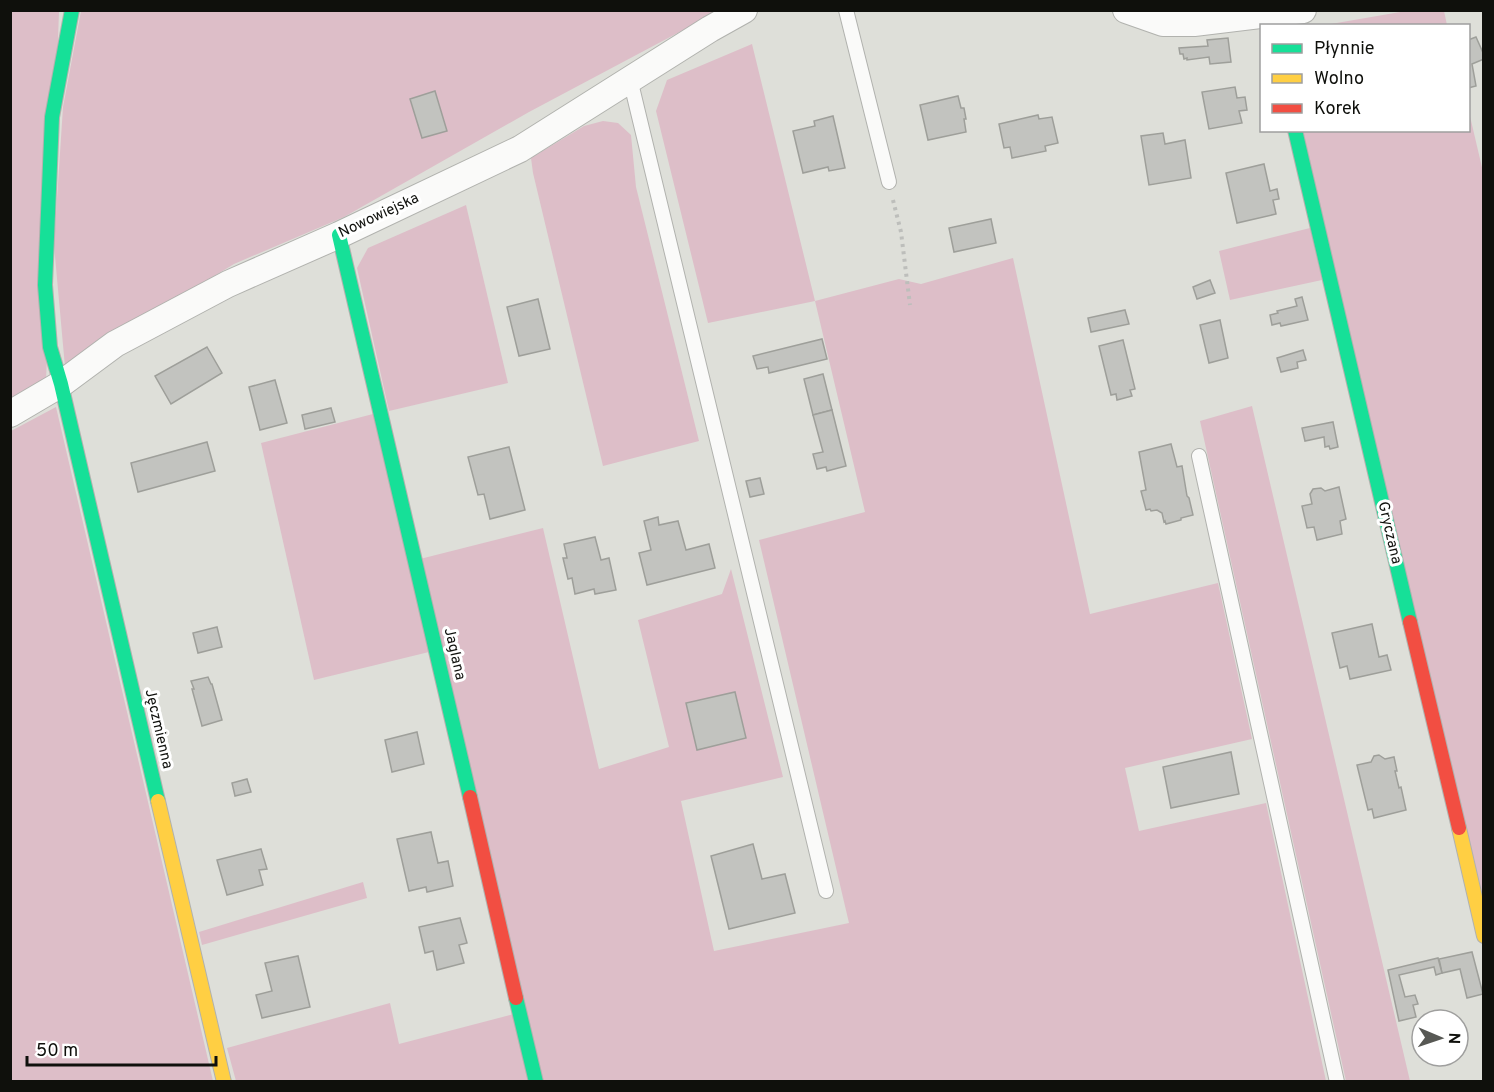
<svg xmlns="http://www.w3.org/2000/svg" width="1494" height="1092" viewBox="0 0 1494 1092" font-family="Overpass,sans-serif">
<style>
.green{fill:#ddbec8}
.building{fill:#c2c3bf;stroke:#9e9f9a;stroke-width:1.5}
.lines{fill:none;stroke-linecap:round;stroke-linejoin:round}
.lane-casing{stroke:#b1b2ae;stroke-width:16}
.street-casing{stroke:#b1b2ae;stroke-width:28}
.fast-casing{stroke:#b1b2ae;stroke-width:16}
.slow-casing{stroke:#b1b2ae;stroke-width:16}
.jam-casing{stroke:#b1b2ae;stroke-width:16}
.path{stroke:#bdbebb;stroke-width:4;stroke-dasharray:3 4.5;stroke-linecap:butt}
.lane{stroke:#fafaf9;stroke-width:14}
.street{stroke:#fafaf9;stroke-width:26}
.fast{stroke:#16e098;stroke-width:14}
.slow{stroke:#ffcf43;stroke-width:14}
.jam{stroke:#f24e42;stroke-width:14}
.labels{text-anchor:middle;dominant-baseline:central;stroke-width:6;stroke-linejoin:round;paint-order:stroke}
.street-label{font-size:15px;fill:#0f100c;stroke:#fff}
</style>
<rect width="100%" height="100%" fill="#dedfd9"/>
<g class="green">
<polygon points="10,11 59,11 46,382 10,402"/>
<polygon points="81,11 719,11 529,112 344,217 234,264 65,367 54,245 63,107"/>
<polygon points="1406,11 1444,11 1447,25 1325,25"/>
<polygon points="752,44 815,301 899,279 921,284 1013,258 1090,614 1218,583 1252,739 1125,768 1139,831 1266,803 1326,1081 543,1081 420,559 543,528 599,769 669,747 638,620 722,594 731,569 783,777 681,801 714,951 849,923 759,540 865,512 815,301 708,323 656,111 667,80"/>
<polygon points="1469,112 1484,176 1483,906 1303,131 1468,130"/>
<polygon points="603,121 618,123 631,135 636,187 699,441 603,466 533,173 531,158 584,126"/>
<polygon points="466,205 508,383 389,411 357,268 368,248"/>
<polygon points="1310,228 1322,280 1230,300 1219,251"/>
<polygon points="1252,406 1410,1081 1346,1081 1200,421"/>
<polygon points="56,407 213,1081 11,1082 11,431"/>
<polygon points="373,414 429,652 314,680 261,443"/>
<polygon points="363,882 367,898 202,945 199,932"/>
<polygon points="390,1003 399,1044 514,1014 529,1081 236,1081 227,1048"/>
</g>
<g class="building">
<polygon points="1476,37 1484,55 1484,59 1472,64 1476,86 1468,88 1468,40"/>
<polygon points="1228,38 1231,62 1210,64 1209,57 1187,60 1187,58 1184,59 1183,54 1180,54 1179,48 1208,46 1207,40"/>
<polygon points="1235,87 1237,98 1245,97 1247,110 1239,111 1242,123 1209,129 1202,92"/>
<polygon points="435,91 447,131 422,138 410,99"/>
<polygon points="958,96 961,108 964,108 966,119 964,119 966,132 928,140 920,105"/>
<polygon points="1038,115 1039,119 1052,117 1058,143 1045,146 1046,151 1012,158 1010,147 1004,148 999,124"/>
<polygon points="833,116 845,168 829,171 828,167 803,173 793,131 815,126 814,121"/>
<polygon points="1163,133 1165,144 1185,140 1191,178 1149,185 1141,136"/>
<polygon points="1264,164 1270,191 1277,189 1279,199 1273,200 1276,214 1237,223 1226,173"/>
<polygon points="991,219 996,243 954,252 949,228"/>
<polygon points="1210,280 1215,293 1197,299 1193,287"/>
<polygon points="1302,297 1308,320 1281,326 1280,323 1272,325 1270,315 1278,313 1277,311 1297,306 1295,299"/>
<polygon points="538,299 550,349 519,356 507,307"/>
<polygon points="1125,310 1129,324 1091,332 1088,318"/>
<polygon points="1220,320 1228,358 1209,363 1200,325"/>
<polygon points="822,339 827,359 769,373 768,367 757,369 753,356"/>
<polygon points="1123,340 1135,389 1130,390 1132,396 1117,400 1116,394 1111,395 1099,346"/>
<polygon points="207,347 222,373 171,404 155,376"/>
<polygon points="1303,350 1306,360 1297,362 1298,368 1281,372 1277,358"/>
<polygon points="823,374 832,410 813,415 804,379"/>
<polygon points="275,380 287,423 260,430 249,387"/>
<polygon points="331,408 335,422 305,429 302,415"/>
<polygon points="832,410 846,466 827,471 826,467 817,469 813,454 823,452 813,415"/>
<polygon points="1333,422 1338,447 1330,449 1329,446 1325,447 1324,437 1305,441 1302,428"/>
<polygon points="207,442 215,471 138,492 131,463"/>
<polygon points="1171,444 1177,467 1182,466 1187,496 1189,498 1193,515 1181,518 1181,520 1166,524 1165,521 1164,522 1162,513 1157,510 1151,511 1150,509 1146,510 1141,491 1146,490 1139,452"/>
<polygon points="509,447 525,510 490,519 484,494 478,495 468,457"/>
<polygon points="760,478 764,494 750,497 746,481"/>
<polygon points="1339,487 1346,519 1340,521 1342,534 1317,540 1314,527 1307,528 1302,506 1312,504 1310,494 1313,489 1321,488 1325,491"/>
<polygon points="658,517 659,525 678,521 686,550 709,544 715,568 647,585 639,553 651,550 644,521"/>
<polygon points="595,537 601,560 609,558 616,590 595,594 594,589 575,594 572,578 568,579 563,558 567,558 564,544"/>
<polygon points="1372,624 1379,657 1387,655 1391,670 1350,679 1347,666 1340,668 1332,633"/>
<polygon points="217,627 222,647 198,653 193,633"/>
<polygon points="208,677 211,684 212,684 222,720 202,726 192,689 194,689 191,681"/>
<polygon points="735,692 746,738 697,750 686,703"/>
<polygon points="417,732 424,764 392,772 385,740"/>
<polygon points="1231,752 1239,794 1171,808 1163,767"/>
<polygon points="1379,755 1385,759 1394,757 1397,771 1395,771 1399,788 1401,787 1406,810 1374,818 1372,809 1368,810 1357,765 1371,762 1374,756"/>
<polygon points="247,779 251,792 235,796 232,783"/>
<polygon points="431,832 438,863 448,861 453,886 427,892 426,887 409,891 397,839"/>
<polygon points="753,844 762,879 785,874 795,913 729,929 711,856"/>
<polygon points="261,849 267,869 259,870 263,885 227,895 217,860"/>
<polygon points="460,918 467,943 459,945 464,963 437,970 433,951 425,953 419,927"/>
<polygon points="1472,952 1483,994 1467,998 1460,969 1442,973 1439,959"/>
<polygon points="298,956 310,1007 262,1018 256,995 272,991 265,963"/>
<polygon points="1438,958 1442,973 1436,975 1434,967 1399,975 1405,997 1415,995 1418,1004 1413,1005 1416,1017 1399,1021 1388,970"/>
</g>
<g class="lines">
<g class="lane-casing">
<g id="lane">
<polyline points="846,10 889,182"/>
<polyline points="630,79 826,891"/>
<polyline points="1199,456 1337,1082"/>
</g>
</g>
<g class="street-casing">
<g id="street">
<polyline points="1126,10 1163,23 1194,23 1303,10"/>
<polyline points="10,414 61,384 115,344 228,284 339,235 520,149 710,29 744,10"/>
</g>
</g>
<g class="fast-casing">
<g id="fast">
<polyline points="72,10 52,117 45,285 50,347 61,384 158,801"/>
<polyline points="1295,130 1410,622"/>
<polyline points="339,235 470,797"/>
<polyline points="516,998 536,1082"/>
</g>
</g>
<g class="slow-casing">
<g id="slow">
<polyline points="158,801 224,1082"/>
<polyline points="1459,828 1484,936"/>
</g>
</g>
<g class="jam-casing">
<g id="jam">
<polyline points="1410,622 1459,828"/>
<polyline points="470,797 516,998"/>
</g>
</g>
<polyline class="path" points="893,200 901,232 910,305"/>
<use href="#lane" class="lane"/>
<use href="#street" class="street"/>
<use href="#fast" class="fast"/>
<use href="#slow" class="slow"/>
<use href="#jam" class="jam"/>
</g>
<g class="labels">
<g class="street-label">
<text transform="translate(379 216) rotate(-25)">Nowowiejska</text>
<text transform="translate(1389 533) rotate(77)">Gryczana</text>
<text transform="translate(454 654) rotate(77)">Jaglana</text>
<text transform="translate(158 729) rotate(77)">Jęczmienna</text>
</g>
</g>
<rect width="1494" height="1092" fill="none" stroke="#0f100c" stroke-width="24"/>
<rect x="1260" y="24" width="210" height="108" fill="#ffffff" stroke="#9f9f9e" stroke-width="1.5"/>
<rect x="1272" y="44" width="30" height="9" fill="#16e098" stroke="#9f9f9e" stroke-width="1.5"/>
<text x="1314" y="54" font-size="18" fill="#0f100c">Płynnie</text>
<rect x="1272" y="74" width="30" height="9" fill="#ffcf43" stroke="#9f9f9e" stroke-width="1.5"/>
<text x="1314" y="84" font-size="18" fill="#0f100c">Wolno</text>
<rect x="1272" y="104" width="30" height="9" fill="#f24e42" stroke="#9f9f9e" stroke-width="1.5"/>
<text x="1314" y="114" font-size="18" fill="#0f100c">Korek</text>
<g transform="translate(1440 1038) rotate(92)"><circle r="28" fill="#ffffff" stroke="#9f9f9e" stroke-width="1.5"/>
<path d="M0-4.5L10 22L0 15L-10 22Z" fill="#575854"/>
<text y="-9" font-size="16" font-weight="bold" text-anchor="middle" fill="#0f100c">N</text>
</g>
<path d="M27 1056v9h189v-9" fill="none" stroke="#0f100c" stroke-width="3"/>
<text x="36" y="1056" font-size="18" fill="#0f100c" stroke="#ffffff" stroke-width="4.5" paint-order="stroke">50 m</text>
</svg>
